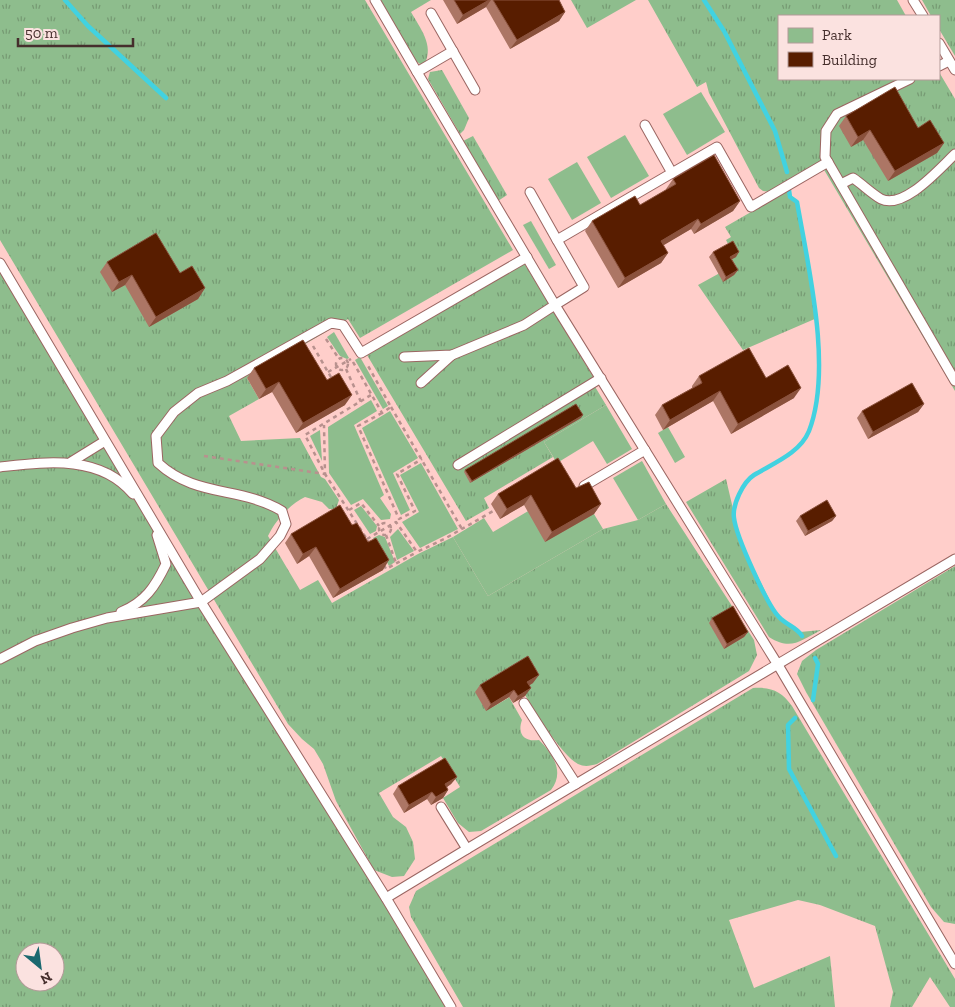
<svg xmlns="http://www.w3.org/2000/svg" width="955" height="1007" viewBox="0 0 955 1007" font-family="'Zilla Slab',serif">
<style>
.grass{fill:url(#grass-tufts);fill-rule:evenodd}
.green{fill:#8ebd8d}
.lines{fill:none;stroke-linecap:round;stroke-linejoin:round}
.stream{stroke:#42d2e0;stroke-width:4.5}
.service-casing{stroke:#9b6662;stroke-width:11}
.path{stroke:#b8918e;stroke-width:2.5;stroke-dasharray:4 4;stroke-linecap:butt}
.service{stroke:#fff;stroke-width:9}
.wall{fill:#ac7665}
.shaded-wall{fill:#8a523d}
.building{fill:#581d00;stroke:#8a523d}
</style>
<defs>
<pattern id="grass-tufts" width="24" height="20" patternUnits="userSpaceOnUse" patternTransform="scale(1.25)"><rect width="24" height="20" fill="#8ebd8d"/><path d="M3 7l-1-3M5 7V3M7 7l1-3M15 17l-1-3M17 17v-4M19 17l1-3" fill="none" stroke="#769a73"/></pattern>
</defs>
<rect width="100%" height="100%" fill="#ffceca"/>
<g class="grass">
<path d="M 0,0 L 365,0 L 513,250 L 360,338 L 348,319 L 247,378 L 259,399 L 229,416 L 241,441 L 300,438 L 321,477 L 325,479 L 339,500 L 336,509 L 329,509 L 322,502 L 305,497 C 290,504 275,521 268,536 L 300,590 L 318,580 L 332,603 L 418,554 L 453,537 L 488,596 L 603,529 L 638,520 L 666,504 L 754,640 L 757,655 L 749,671 L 597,764 C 590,766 584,767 578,764 C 561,755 532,707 522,690 L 486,711 L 509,697 L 522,720 C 517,734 524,742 539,740 C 553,754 565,772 551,790 L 481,831 L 469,832 L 458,823 L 443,798 L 460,787 L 441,756 L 379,793 L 393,817 L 406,827 L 413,842 L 415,859 L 404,876 L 392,877 L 374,870 L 336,801 L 323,764 L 314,749 L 302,739 L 288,724 L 0,240 Z"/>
<path d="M 380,0 L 431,0 L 411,12 C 420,28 434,45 425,63 L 420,64 L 416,61 Z"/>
<polygon points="571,0 636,0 587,28"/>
<polygon points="648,0 897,0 906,16 779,16 779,79 939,79 939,72 955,99 955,391 820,163 770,192 763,191 759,188 709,93 706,82 697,87"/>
<polygon points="922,0 955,0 955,56 939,29 939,16 931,16"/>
<polygon points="442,70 469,118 464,130 460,134 428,79 430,72"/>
<polygon points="473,136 507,195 498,201 463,141"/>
<polygon points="789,190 790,197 797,202 817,318 743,350 698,285 718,274 727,262 735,257 726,240 731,237 725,227"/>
<path d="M 0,263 L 451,1007 L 0,1007 ZM 25,952 L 55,952 L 55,982 L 25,982 Z"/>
<polygon points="524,263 594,378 591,380 606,405 544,442 553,457 484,498 489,508 466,521 367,355"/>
<path d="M 726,479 L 741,543 L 778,617 L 800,632 L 821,630 C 800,641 791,651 769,637 L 686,502 Z"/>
<polygon points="955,566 955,924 944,922 931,907 806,692 797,674 802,661 816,650"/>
<path d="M 753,688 C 772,687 781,691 792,706 L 955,979 L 955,1007 L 950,1007 L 930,977 L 912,1007 L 890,1007 L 893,992 L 875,926 L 820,905 L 798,900 L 729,920 L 754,988 L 830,956 L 835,1007 L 463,1007 L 411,917 L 409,907 L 416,891 Z"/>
</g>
<g class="green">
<polygon points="701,92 725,132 687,155 663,114"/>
<polygon points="625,135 649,176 611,198 587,157"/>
<polygon points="577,162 601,203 572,220 548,179"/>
<polygon points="531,221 556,265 549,269 523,225"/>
<polygon points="334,332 349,358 347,359 340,356 327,337"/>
<polygon points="360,357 388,406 383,409 355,360"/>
<polygon points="371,400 377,411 354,425 384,495 380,498 391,514 390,519 381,520 363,499 351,505 329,473 328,427"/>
<polygon points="606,405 632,449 607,464 593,441 557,463 544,442"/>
<polygon points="390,411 418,458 393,473 410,510 401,515 362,428"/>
<polygon points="668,427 685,457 675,463 658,433"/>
<polygon points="320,430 322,461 310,436"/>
<polygon points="642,461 666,504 638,520 613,478"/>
<polygon points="421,463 458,529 420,548 402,522 419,512 400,475"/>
<polygon points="361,506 377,526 376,531 370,534 354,510"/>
<polygon points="535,507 594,514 603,529 488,596 453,537 484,518 493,532"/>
<polygon points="398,529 414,551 397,560 390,537"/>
<polygon points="379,535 385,537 395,562 389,566 373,538"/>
</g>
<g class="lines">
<g class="stream">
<polyline points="65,0 88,26 166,98"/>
<polyline points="704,0 724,31 775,131 787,172"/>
<path d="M 789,190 L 790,197 L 797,202 C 808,266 833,369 809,431 C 800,453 774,463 754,475 C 743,482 732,505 734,518 C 736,536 767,605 779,617 C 786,625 797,627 802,636"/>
<polyline points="813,700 818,664 815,658"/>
<polyline points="795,718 788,725 789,769 836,856"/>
</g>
<g class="service-casing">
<g id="service">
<polyline points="375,0 417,72 453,51"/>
<polyline points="913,0 923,16"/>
<polyline points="431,13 475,90"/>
<polyline points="939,43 955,70"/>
<polyline points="939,66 949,61"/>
<polyline points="417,72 555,305 584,287 557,240"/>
<polyline points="910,79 837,114 826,131 825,157 955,381"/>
<polyline points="672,173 717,147 751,207 828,162"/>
<path d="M 841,184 L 853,178 C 862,184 871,193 881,199 C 904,210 940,168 955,154"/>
<polyline points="530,192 557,240 672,173 645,125"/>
<polyline points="0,263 201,602 386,898 451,1007"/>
<polyline points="404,357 452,355 524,325 555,305 778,665 955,964"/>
<polyline points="421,383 452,355"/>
<polyline points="71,462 105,441"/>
<polyline points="458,465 601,378"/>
<path d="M 0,467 C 45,462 100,454 133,494"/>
<polyline points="584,486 645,450"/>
<path d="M 121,612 C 145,602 155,587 166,564 L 157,535"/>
<path d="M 0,659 L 35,641 L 72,628 L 107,618 L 201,602 L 260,559 L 280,536 L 286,524 L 282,511 C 240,486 196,498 158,463 L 156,436 L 174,412 L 198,393 L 227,381 L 331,323 L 343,325 L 361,353 L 527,257"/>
<polyline points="524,703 576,784 955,559"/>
<polyline points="467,849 576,784"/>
<polyline points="386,898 467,849 441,807"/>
</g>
</g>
<g class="path">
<polyline points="326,339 339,359"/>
<polyline points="313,346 332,379"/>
<circle cx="342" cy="364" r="6"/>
<polyline points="353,362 382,413 391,407 367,364"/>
<polyline points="346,369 361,402"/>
<polyline points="328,372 351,359"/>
<polyline points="391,407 462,529"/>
<polyline points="382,413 358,426 399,519 415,511 397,474 422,459"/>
<polyline points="204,456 325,474 324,425"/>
<polyline points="349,510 361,503 379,526"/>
<circle cx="385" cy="529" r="6"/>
<polyline points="386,535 396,563"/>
<polyline points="367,539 396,522 417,552 446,538 495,510"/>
<polyline points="370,544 325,474 305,435 371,395"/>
<polyline points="384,565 386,569 417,552"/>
</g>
<use href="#service" class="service"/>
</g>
<g class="wall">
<polygon points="443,0 559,0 565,12 559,21 510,49 486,7 457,24"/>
<polygon points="846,116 918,128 944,143 937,153 888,181 863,140 851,147 839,126"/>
<polygon points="673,179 740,201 733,211 694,234 691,229 663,245 668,253 661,263 618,288 585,231 592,221 640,205 667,190 666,189"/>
<polygon points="713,252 736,257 732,259 738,270 734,275 723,282 709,257"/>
<polygon points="107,262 180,273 205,288 198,299 149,327 125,285 112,292 100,272"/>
<polygon points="254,368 327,380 345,405 296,433 272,392 259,399 247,378"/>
<polygon points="699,376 766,378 794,398 731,434 713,401 663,430 655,415 662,405 692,388 692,386"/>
<polygon points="924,404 918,412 868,439 857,418 862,411"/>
<polygon points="581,418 470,483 464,472 465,470"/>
<polygon points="576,488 601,504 594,514 545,542 524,505 500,519 491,504 498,494"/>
<polygon points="800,516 836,516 832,521 805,536 796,521"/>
<polygon points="352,525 383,570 333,598 309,556 297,564 285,543 291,534"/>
<polygon points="712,618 748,632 744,637 724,649 709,623"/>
<polygon points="533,683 529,685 525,696 513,703 509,697 486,711 475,692 480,685"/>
<polygon points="457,777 451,784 447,787 448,790 443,798 431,805 427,799 404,813 393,794 398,786"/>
</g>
<g class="shaded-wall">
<polygon points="489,0 491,0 486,7 457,24 463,15"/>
<polygon points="565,12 559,21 510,49 517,40"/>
<polygon points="870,130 863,140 851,147 858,137"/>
<polygon points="944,143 937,153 888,181 895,171"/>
<polygon points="740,201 733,211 694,234 701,224"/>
<polygon points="698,219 691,229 654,251 661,241"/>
<polygon points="739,252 736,257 727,262 730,257"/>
<polygon points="668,253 661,263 618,288 625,278"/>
<polygon points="738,270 734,275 723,282 726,277"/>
<polygon points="132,275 125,285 112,292 119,282"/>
<polygon points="205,288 198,299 149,327 156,317"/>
<polygon points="279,382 272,392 259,399 266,389"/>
<polygon points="801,388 794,398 731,434 738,424"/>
<polygon points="720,391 713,401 663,430 670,420"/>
<polygon points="352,395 345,405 296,433 303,423"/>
<polygon points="924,404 918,412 868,439 873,432"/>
<polygon points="583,415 581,418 470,483 472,481"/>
<polygon points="531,495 524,505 500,519 507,509"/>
<polygon points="601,504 594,514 545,542 552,532"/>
<polygon points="836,516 832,521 805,536 808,531"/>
<polygon points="316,547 309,556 297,564 303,554"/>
<polygon points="389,560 383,570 333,598 340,589"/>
<polygon points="748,632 744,637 724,649 727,644"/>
<polygon points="539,675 533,683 522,690 527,682"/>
<polygon points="531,688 525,696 513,703 518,696"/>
<polygon points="514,690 509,697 486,711 491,704"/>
<polygon points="457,777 451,784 440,792 445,784"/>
<polygon points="448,790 443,798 431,805 436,797"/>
<polygon points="432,792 427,799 404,813 409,805"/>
</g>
<g class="building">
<polygon points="454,0 489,0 463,15"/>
<polygon points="493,0 559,0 565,12 517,40"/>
<polygon points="895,87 918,128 930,120 944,143 895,171 870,130 858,137 846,116"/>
<polygon points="714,155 740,201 701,224 698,219 661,241 668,253 625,278 592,221 635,196 640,205 676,184 673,179"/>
<polygon points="156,233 180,273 192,266 205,288 156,317 132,275 119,282 107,262"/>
<polygon points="733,241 739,252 730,257 738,270 726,277 713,252"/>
<polygon points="303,340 327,380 339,373 352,395 303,423 279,382 266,389 254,368"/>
<polygon points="749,348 766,378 788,365 801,388 738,424 720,391 670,420 662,405 702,383 699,376"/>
<polygon points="912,383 924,404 873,432 862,411"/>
<polygon points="576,404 583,415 472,481 465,470"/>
<polygon points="558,458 576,488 589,482 601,504 552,532 531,495 507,509 498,494"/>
<polygon points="827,500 836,516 808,531 800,516"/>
<polygon points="340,505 352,525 357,523 368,542 376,538 389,560 340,589 316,547 303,554 291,534"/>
<polygon points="733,606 748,632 727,644 712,618"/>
<polygon points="528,656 539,675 527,682 531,688 518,696 514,690 491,704 480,685"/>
<polygon points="445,758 457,777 445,784 448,790 436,797 432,792 409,805 398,786"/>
</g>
<rect x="778" y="15" width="162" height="65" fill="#fbe2e0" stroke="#b29a98"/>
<rect x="788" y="28" width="25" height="15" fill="#8ebd8d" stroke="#b29a98"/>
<text x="822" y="40" font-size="15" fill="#452e2c">Park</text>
<rect x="788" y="52" width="25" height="15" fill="#581d00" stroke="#b29a98"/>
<text x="822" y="65" font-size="15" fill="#452e2c">Building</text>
<g transform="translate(40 967) rotate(151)"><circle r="24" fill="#fbe2e0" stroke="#b29a98"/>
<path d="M0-4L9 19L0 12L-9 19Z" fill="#1b686f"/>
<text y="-8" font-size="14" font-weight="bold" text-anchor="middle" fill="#452e2c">N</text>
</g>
<path d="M18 38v8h115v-8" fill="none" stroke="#452e2c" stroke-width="2.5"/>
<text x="25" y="38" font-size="15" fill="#452e2c" stroke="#fbe2e0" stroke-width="4" paint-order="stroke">50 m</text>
</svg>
